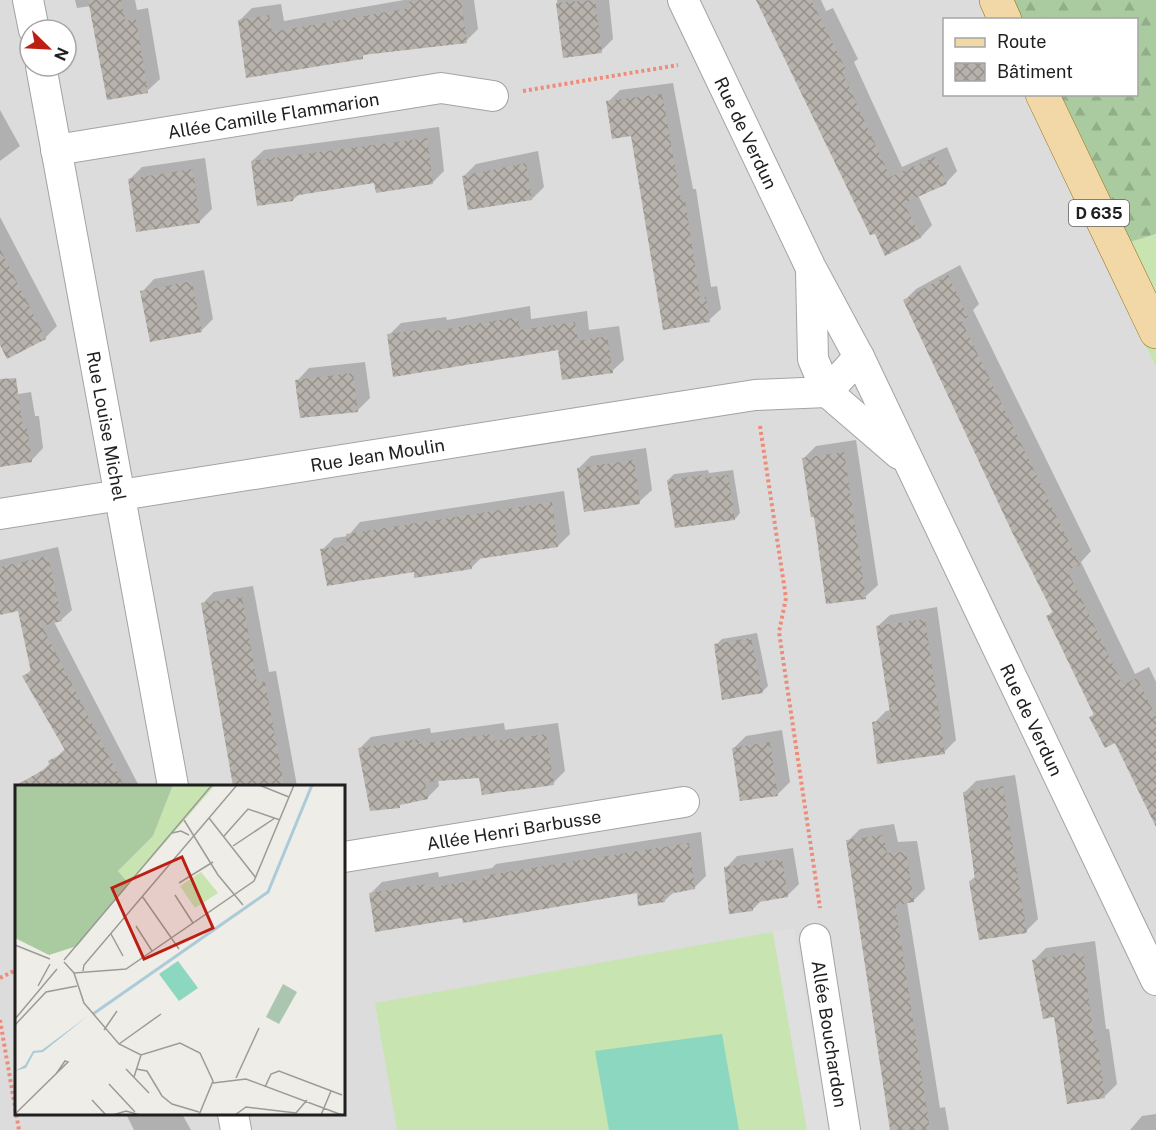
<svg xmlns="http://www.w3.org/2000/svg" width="1156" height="1130" viewBox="0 0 1156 1130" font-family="'Public Sans',sans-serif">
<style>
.residential{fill:#dddcdc;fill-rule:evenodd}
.grass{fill:#c7e4b1}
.forest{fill:url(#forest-firs)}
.pitch{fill:#8cd7bf}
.parking{fill:#dfdfdf}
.shadow{fill:#0003}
.building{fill:url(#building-cross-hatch)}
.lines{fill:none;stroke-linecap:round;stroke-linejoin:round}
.minor-casing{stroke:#a3a3a3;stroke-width:32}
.primary-casing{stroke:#8d6b0e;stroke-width:34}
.path{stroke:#ed8d79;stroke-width:4;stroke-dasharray:3 3;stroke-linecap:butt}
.minor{stroke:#fff;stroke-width:30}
.primary{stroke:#f3d8a7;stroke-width:33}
.labels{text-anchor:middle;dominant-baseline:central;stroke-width:5;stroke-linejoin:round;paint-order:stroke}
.shield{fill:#fff;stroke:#626262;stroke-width:1.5}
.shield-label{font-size:16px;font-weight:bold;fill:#1f1f1f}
.street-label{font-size:18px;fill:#1f1f1f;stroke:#fff}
.inset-river{fill:none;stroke:#abcbd9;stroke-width:3}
.inset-road{fill:none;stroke:#9c9b97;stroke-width:1.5}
.view{fill:#bc1e13;fill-opacity:0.15;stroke:#bc1e13;stroke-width:3}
.inset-edge{fill:none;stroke:#1f1f1f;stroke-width:3}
</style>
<defs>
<pattern id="forest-firs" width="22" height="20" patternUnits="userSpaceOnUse" patternTransform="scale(1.5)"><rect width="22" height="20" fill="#a9cb9f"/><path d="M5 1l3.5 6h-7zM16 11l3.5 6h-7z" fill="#91ae88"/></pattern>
<pattern id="building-cross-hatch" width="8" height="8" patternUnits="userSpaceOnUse" patternTransform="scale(1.5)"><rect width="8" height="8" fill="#b8b2ac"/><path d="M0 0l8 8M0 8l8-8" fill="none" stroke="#95908b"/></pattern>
</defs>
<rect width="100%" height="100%" fill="#efede7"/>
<path class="residential" d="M 0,0 L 983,0 L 992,19 L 944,20 L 944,94 L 1028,95 L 1156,368 L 1156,1130 L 0,1130 ZM 30,30 L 66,30 L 66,66 L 30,66 ZM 16,786 L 344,786 L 344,1114 L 16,1114 Z"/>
<g class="grass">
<polygon points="1156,234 1156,368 1101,251"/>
<polygon points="773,932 807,1130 397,1130 375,1003"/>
</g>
<polygon class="forest" points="983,0 1156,0 1156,234 1101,251 1028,95 1136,94 1136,20 992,19"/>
<polygon class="pitch" points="722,1034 739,1130 609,1130 595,1051"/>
<polygon class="parking" points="794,928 829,1130 807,1130 773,932"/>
<g class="shadow">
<polygon points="75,0 135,0 137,10 148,8 160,79 147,91 91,6 77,8"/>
<polygon points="404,0 474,0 478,29 466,41 366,53 362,57 248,76 240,20 252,8 281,4 284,21"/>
<polygon points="557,0 609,0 613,39 601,51 564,56"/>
<polygon points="758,0 821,0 826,11 833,8 858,59 854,62 902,167 947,147 957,171 946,183 918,195 932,225 921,237 886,254"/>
<polygon points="673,83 693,189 696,189 711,287 717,286 721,309 709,320 632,135 608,102 620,90"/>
<polygon points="0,110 20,146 0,161"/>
<polygon points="439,127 444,171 432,183 376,182 300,193 293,200 252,161 264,150"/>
<polygon points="538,151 544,187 532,199 464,176 476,164"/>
<polygon points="205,158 212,209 199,222 129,180 142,167"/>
<polygon points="0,217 57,326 45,338 0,342"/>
<polygon points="960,265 979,304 973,310 1091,551 1081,562 1135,674 1149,667 1156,682 1156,824 1115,741 1091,717 1095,713 1048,616 1054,610 904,301 916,289"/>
<polygon points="204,270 213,319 201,331 142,292 154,279"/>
<polygon points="530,306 531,319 587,311 589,330 619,326 624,360 612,371 559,349 389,335 401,323 446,317 447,320"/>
<polygon points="365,362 370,398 358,410 297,381 309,368"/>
<polygon points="31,392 35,416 39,416 43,448 31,461 0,465 0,397"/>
<polygon points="856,440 878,585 865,597 816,515 803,459 816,446"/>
<polygon points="646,448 652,490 639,502 579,468 591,456"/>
<polygon points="708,470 709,473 733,470 740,513 735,519 668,480 674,474"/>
<polygon points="564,491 570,534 558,546 482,557 472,567 415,570 322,550 334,538 348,536 360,522"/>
<polygon points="58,547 72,610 61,620 54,622 139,786 47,786 40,773 65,749 24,677 32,669 19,609 0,613 0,560"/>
<polygon points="253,586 269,672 276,671 297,786 234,786 202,604 214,592"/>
<polygon points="937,607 956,740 944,752 874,723 886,711 891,710 877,627 890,615"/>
<polygon points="757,633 768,686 762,692 716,645 722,639"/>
<polygon points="504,723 505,730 558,723 565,771 553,783 480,777 438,779 439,786 427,798 403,803 399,806 359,749 371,737 430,728 431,733"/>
<polygon points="782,730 790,782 778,794 734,748 746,736"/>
<polygon points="1015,775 1038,919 1026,931 970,881 976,876 964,793 976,781"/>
<polygon points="894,824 898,842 917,841 925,889 913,901 907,902 940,1108 945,1107 949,1130 891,1130 848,841 860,829"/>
<polygon points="701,832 706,876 694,888 674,892 664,901 638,891 463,916 370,894 382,882 438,872 439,877 492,868 496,864"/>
<polygon points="793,848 799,884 787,896 762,900 753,909 726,868 737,856"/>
<polygon points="1095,941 1106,1029 1109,1029 1117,1084 1105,1096 1034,960 1046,948"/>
<polygon points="126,1114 182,1114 191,1130 134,1130"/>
<polygon points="1156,1114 1156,1130 1130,1130 1142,1116"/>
</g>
<g class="building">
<polygon points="88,0 121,0 125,21 136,19 148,93 107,100"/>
<polygon points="422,0 461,0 467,43 363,55 363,59 246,78 238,20 269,15 272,32 410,8 409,2"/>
<polygon points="595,0 602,53 563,58 556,3"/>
<polygon points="756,0 811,0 847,72 843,74 890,177 935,157 947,184 904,203 921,238 885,256 875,234 870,235"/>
<polygon points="662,94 681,200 685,200 700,298 706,297 710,322 663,330 631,136 612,139 606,101"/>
<polygon points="427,138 433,184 376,193 374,183 293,196 293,201 257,206 251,161"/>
<polygon points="526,163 532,200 468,210 462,176"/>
<polygon points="193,169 200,223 136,232 128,179"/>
<polygon points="0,249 46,339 7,359 0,345"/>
<polygon points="948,275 968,317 961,320 1080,565 1067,570 1123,685 1137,678 1156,717 1156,827 1115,743 1105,748 1089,717 1094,715 1046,616 1053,613 1012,532 903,300"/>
<polygon points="192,281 202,332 150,342 140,291"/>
<polygon points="518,317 520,330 575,322 578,341 607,336 613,373 562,380 558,350 393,377 387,334 435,328 435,331"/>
<polygon points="353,373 358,412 300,418 295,380"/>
<polygon points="16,378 23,428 27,427 32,462 0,467 0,379"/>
<polygon points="844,452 866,599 826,604 814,517 811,517 802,458"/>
<polygon points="634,460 640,504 584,512 577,468"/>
<polygon points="702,475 703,478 728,475 735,520 675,528 667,480"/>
<polygon points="552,502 558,547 471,560 472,569 414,578 414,572 327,586 320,549 347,545 346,534"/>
<polygon points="48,556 62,621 42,626 124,786 15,786 50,766 48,761 66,752 22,676 31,672 18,611 0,615 0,567"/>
<polygon points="242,597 257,683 265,682 284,786 233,786 201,603"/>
<polygon points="925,619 945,754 877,764 872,722 891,719 876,626"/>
<polygon points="751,638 763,693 722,700 714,644"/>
<polygon points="493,734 494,741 546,734 554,785 482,795 479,778 425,782 428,799 400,805 400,808 370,811 358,748 419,739 419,744"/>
<polygon points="770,742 778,796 740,801 732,748"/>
<polygon points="1003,786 1027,933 979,940 969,881 975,880 963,792"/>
<polygon points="883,835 887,853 906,852 914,902 896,905 896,910 930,1130 890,1130 846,840"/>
<polygon points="689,843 695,889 664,895 665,902 638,906 637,893 463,923 462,918 375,932 369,893 426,884 427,888 483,879 482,876"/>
<polygon points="782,859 788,897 753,903 753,911 729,914 724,867"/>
<polygon points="1083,952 1094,1041 1097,1040 1105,1098 1067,1104 1054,1017 1043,1019 1032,960"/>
</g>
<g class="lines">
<g class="minor-casing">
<g id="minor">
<polyline points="28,0 34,30"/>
<path id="s1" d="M 683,0 L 810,266 L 859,357 L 1156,980"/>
<path id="s2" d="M 41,66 L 173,786"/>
<path id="s3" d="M 56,150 L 441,88 L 493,96"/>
<polyline points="811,271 813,359 827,392 899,454"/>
<path id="s4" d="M 0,514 L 755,395 L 827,392 L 859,357"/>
<path id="s5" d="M 344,857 L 684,802"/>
<path id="s6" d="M 815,939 L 845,1130"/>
<polyline points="233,1114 236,1130"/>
</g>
</g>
<g class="primary-casing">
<g id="primary">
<polyline points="996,0 1005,20"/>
<polyline points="1042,94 1156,332"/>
</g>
</g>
<g class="path">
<polyline points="523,91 678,65"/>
<polyline points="760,426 786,598 779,632 820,908"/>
<polyline points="0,978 16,970"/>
<polyline points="0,1020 19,1130"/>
</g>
<use href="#minor" class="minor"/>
<use href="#primary" class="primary"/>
</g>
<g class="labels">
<rect class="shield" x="1069" y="200" width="60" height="26" rx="4.5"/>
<g class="shield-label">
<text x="1099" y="213">D 635</text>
</g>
<g class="street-label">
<text stroke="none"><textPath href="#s3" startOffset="220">Allée Camille Flammarion</textPath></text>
<text stroke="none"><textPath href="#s1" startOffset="147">Rue de Verdun</textPath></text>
<text stroke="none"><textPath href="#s2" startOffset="366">Rue Louise Michel</textPath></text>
<text stroke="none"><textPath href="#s4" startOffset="382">Rue Jean Moulin</textPath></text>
<text stroke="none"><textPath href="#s1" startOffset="800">Rue de Verdun</textPath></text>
<text stroke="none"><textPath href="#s5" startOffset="172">Allée Henri Barbusse</textPath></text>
<text stroke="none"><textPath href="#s6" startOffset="96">Allée Bouchardon</textPath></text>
</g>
</g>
<g transform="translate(15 785)">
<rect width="330" height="330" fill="#efede7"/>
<path d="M 158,0 L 200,0 L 114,99 L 103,86 L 138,51 ZM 186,87 L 203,108 L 180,123 L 165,101 Z" fill="#c7e4b1"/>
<path d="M 0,0 L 158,0 L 138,51 L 103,86 L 114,99 L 62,161 L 34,170 L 0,153 Z" fill="#a9cb9f"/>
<path d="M 268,199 L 282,207 L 264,239 L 251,232 Z" fill="#aac6b0"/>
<path d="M 163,176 L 183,203 L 164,216 L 144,189 Z" fill="#8cd7bf"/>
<path d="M 74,230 L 28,267 L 19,268 L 11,283 L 0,286 L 10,280 L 18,266 L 27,265 Z" fill="#abcbd9"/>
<path class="inset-river" d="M 78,229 L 253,107 L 297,0"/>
<path class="inset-road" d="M 244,0 L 274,12M 194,33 L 241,93M 169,35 L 203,90 L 228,120M 157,48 L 166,46 L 174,50M 209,51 L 233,24 L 265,35M 218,61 L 260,33M 164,98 L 198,77M 160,110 L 178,138M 127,111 L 164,164M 121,141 L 137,166M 96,149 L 108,171M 0,160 L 35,174M 49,175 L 197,0M 49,177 L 59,188 L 69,218 L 104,259 L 126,270 L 165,258 L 185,268 L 198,296 L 184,330M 68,186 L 69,180 L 222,0M 59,188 L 111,184 L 239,96 L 279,0M 23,201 L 35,179M 0,234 L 42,184M 0,240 L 31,207 L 62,201M 89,245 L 102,226M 104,259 L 146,229M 111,284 L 134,308M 121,284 L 132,286 L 147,311 L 157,319 L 184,327M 119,292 L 126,270M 221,293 L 244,243M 198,298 L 231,294 L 327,330M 94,299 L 120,327M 250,302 L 256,289 L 264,286 L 327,310M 77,315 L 91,330M 0,329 L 53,277 L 50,276 L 41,289M 98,330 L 111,326 L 125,330M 220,330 L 231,322 L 281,328 L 292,315M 306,330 L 316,306"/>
<path class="view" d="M 167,72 L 198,143 L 129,174 L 97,103 Z"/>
<rect width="330" height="330" class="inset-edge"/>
</g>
<rect x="943" y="18" width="195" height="78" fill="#ffffff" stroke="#a5a5a5" stroke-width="1.5"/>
<rect x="955" y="38" width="30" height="9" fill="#f3d8a7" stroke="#a5a5a5" stroke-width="1.5"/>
<text x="997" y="48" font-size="18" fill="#1f1f1f">Route</text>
<rect x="955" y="63" width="30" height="18" fill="url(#building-cross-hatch)" stroke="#a5a5a5" stroke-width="1.5"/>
<text x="997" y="78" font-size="18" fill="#1f1f1f">Bâtiment</text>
<g transform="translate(48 48) rotate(114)"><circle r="28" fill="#ffffff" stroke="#a5a5a5" stroke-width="1.5"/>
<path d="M0-4.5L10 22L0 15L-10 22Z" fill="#bc1e13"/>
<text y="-9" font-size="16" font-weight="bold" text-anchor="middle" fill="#1f1f1f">N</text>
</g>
</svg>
